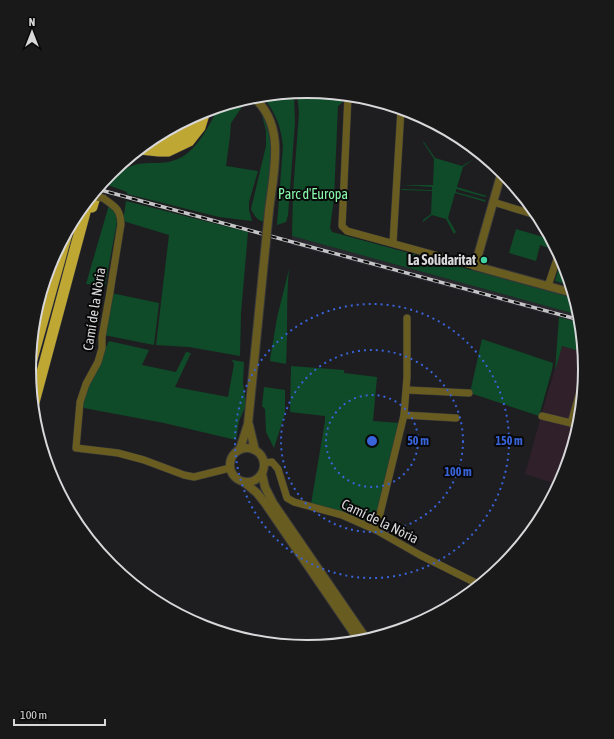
<svg xmlns="http://www.w3.org/2000/svg" width="614" height="739" viewBox="0 0 614 739" font-family="'Asap Condensed',sans-serif">
<style>
.industrial{fill:#2f202a}
.built{fill:#2a282f}
.green{fill:#0f4b28}
.lines{fill:none;stroke-linecap:round;stroke-linejoin:round}
.minor-casing{stroke:#38383b;stroke-width:8}
.tertiary-casing{stroke:#38383b;stroke-width:10}
.trunk-casing{stroke:#38383b;stroke-width:12}
.minor{stroke:#685c20;stroke-width:7}
.tertiary{stroke:#685c20;stroke-width:8}
.trunk{stroke:#bea733;stroke-width:11}
.rail-casing{stroke:#c5c4c7;stroke-width:3.5}
.rail{stroke:#080809;stroke-width:2;stroke-dasharray:6;stroke-linecap:butt}
.minor-bridge-casing{stroke:#38383b;stroke-width:8;stroke-linecap:butt}
.tertiary-bridge-casing{stroke:#38383b;stroke-width:10;stroke-linecap:butt}
.minor-bridge{stroke:#685c20;stroke-width:7}
.tertiary-bridge{stroke:#685c20;stroke-width:8}
.ring{fill:none;stroke:#3963d8;stroke-width:2;stroke-dasharray:2 4}
.poi-dot{fill:#41d4a1;stroke:#080809;stroke-width:1.5}
.labels{text-anchor:middle;dominant-baseline:central;stroke-width:4;stroke-linejoin:round;paint-order:stroke}
.park-label{font-size:14px;fill:#88f9ac;stroke:#080809}
.poi-label{font-size:14px;font-weight:bold;fill:#d8d7d9;stroke:#080809;text-anchor:end}
.street-label{font-size:14px;fill:#d8d7d9;stroke:#080809}
.rim{fill:none;stroke:#d8d7d9;stroke-width:2}
.centre{fill:#3963d8;stroke:#080809;stroke-width:2}
.ring-label{font-size:12px;text-anchor:middle;font-weight:bold;fill:#3963d8;stroke:#080809;stroke-width:4;stroke-linejoin:round;paint-order:stroke}
</style>
<rect width="100%" height="100%" fill="#1e1e21"/>
<polygon class="industrial" points="562,346 583,352 585,370 580,424 564,476 559,485 525,474 543,409"/>
<polygon class="built" points="292,236 579,315 580,323 292,245"/>
<g class="green">
<polygon points="307,92 342,95 342,103 338,106 334,198 330,228 332,232 574,298 579,315 292,236 293,193 299,113 297,93"/>
<path d="M 294,93 L 295,123 L 288,215 L 286,222 L 277,225 L 283,146 C 281,126 275,111 262,96 Z"/>
<path d="M 248,98 L 231,123 L 230,136 L 226,166 L 258,171 L 249,202 L 249,210 L 252,221 L 219,217 L 127,194 L 127,192 L 108,185 C 109,180 114,177 118,174 C 141,155 158,169 180,158 C 198,149 209,125 219,107 Z"/>
<path d="M 262,115 C 278,143 268,190 265,222 C 257,221 254,215 251,209 L 266,146 L 266,131 Z"/>
<path d="M 189,119 C 178,133 172,141 153,138 Z"/>
<polygon points="423,142 424,142 435,158 462,166 474,159 463,167 457,187 487,196 485,197 456,189 456,192 485,200 486,202 455,193 448,218 456,232 454,234 446,219 432,215 423,222 423,220 431,214 432,191 401,190 402,189 432,190 432,187 401,185 433,185 434,159"/>
<polygon points="126,201 248,232 241,313 240,356 189,347 156,345 169,235 123,221"/>
<polygon points="109,205 115,211 117,222 105,286 86,284"/>
<polygon points="516,229 543,237 545,229 556,248 555,250 540,245 536,261 509,253"/>
<polygon points="559,267 566,269 571,286 555,281"/>
<path d="M 289,269 C 286,301 288,332 286,364 L 270,361 L 270,360 L 277,318 Z"/>
<polygon points="111,293 159,303 154,345 104,335"/>
<polygon points="559,317 580,323 583,352 562,346 555,371"/>
<polygon points="482,339 553,363 552,370 539,416 470,393"/>
<polygon points="109,341 149,350 142,365 176,372 186,352 191,353 175,387 228,397 234,364 232,360 244,362 243,383 246,405 239,421 236,440 164,423 84,408 82,403 85,390"/>
<polygon points="291,366 344,370 344,373 377,377 373,421 400,423 375,527 311,504 325,421 325,416 290,412"/>
<polygon points="264,387 285,390 285,413 274,448 266,432 265,409 262,406"/>
</g>
<g class="lines">
<g class="minor-casing">
<g id="minor">
<polyline points="348,96 342,226 347,231 475,266"/>
<path d="M 103,198 C 115,207 120,208 121,224 L 110,292 L 102,337 L 102,348 L 98,362 L 86,384 L 80,402 L 76,448 L 118,453 L 144,460 L 184,475 L 194,477 L 230,468"/>
<polyline points="493,202 539,216"/>
<polyline points="393,243 401,109"/>
<polyline points="548,286 559,253"/>
<polyline points="407,390 469,393"/>
<polyline points="404,415 456,418"/>
<polyline points="542,416 579,425"/>
<polyline points="571,423 584,377"/>
<polyline points="264,463 272,462 278,469 287,498 294,502 342,515 376,530 420,555 480,585"/>
<polyline points="376,530 404,415 407,377 407,318"/>
</g>
</g>
<g class="tertiary-casing">
<g id="tertiary">
<path d="M 253,97 C 287,125 273,174 269,211"/>
<polyline points="502,171 475,266 573,293"/>
<polyline points="249,425 255,450"/>
<circle cx="247" cy="465" r="17"/>
<polyline points="240,449 248,424 263,271"/>
<polyline points="262,474 265,487 273,503 367,640"/>
<polyline points="244,482 257,493 265,503 360,642"/>
</g>
</g>
<g class="trunk-casing">
<g id="trunk">
<polyline points="149,141 158,144 167,143 185,133 193,122"/>
<polyline points="140,149 159,151 168,151 189,141 200,127 205,111"/>
<polyline points="92,207 97,190"/>
<polyline points="29,370 68,230"/>
<polyline points="33,406 88,201"/>
</g>
</g>
<use href="#minor" class="minor"/>
<use href="#tertiary" class="tertiary"/>
<use href="#trunk" class="trunk"/>
<g class="rail-casing">
<polyline id="rail" points="97,189 580,320"/>
</g>
<use href="#rail" class="rail"/>
<g class="minor-bridge-casing">
<polyline id="minor-bridge" points="92,195 103,198"/>
</g>
<g class="tertiary-bridge-casing">
<polyline id="tertiary-bridge" points="263,271 269,211"/>
</g>
<use href="#minor-bridge" class="minor-bridge"/>
<use href="#tertiary-bridge" class="tertiary-bridge"/>
</g>
<g class="ring">
<circle cx="372" cy="441" r="46"/>
<circle cx="372" cy="441" r="91"/>
<circle cx="372" cy="441" r="137"/>
</g>
<circle class="poi-dot" cx="484" cy="260" r="4"/>
<g class="labels">
<g class="park-label">
<text x="313" y="194">Parc d'Europa</text>
</g>
<g class="poi-label">
<text x="476" y="260">La Solidaritat</text>
</g>
<g class="street-label">
<text transform="translate(94 309) rotate(-81)">Camí de la Nòria</text>
<text transform="translate(380 521) rotate(26)">Camí de la Nòria</text>
</g>
</g>
<path d="M0 0H614V739H0ZM36 369a271 271 0 1 1 542 0a271 271 0 1 1-542 0Z" fill="#19191a" fill-rule="evenodd"/>
<path class="rim" d="M36 369a271 271 0 1 1 542 0a271 271 0 1 1-542 0Z"/>
<circle cx="372" cy="441" r="6" class="centre"/>
<g class="ring-label">
<text x="418" y="445">50 m</text>
<text x="509" y="445">150 m</text>
<text x="458" y="476">100 m</text>
</g>
<g transform="translate(32 32)" stroke="#080809" stroke-width="3" paint-order="stroke">
<path d="M0-3L7 15L0 10L-7 15Z" fill="#d8d7d9"/>
<text y="-6" font-size="11" font-weight="bold" text-anchor="middle" fill="#d8d7d9">N</text>
</g>
<path d="M14 719v6h91v-6" fill="none" stroke="#d8d7d9" stroke-width="2"/>
<text x="20" y="719" font-size="12" fill="#d8d7d9" stroke="#080809" stroke-width="3" paint-order="stroke">100 m</text>
</svg>
